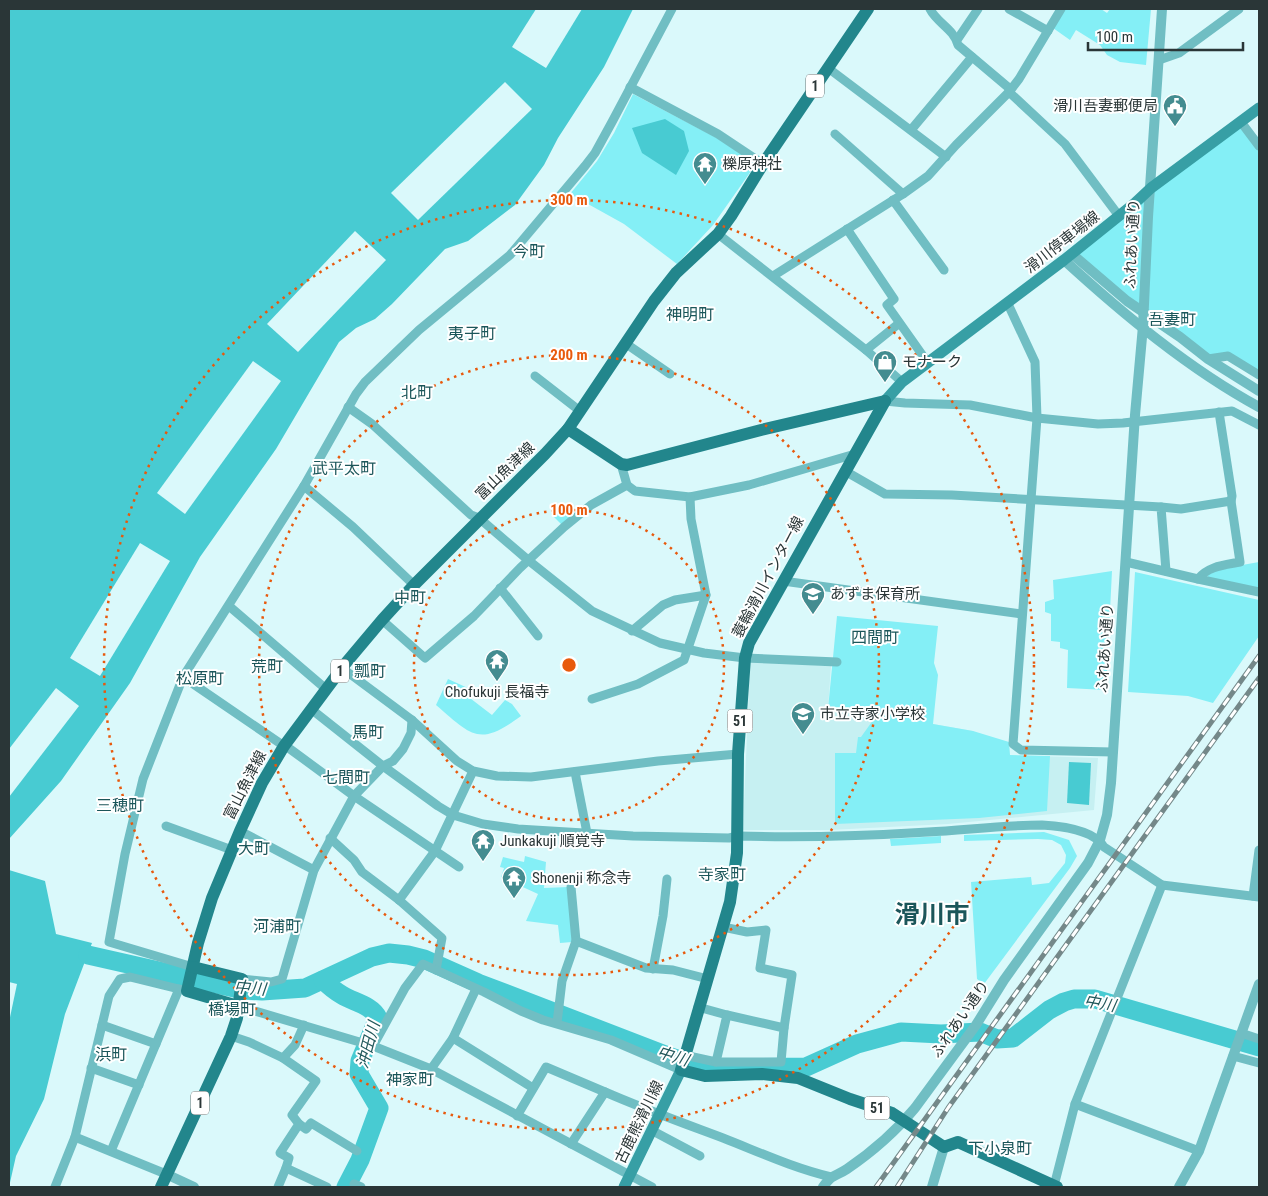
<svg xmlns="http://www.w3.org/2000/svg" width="1268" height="1196" viewBox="0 0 1268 1196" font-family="'Roboto Condensed','Noto Sans JP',sans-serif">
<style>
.built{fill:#c6f0f2}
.green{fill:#84eff6}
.water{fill:#48cbd2}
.pier{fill:#daf9fb}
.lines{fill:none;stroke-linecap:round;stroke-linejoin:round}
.river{stroke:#48cbd2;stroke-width:19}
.minor{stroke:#70bec3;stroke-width:9}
.tertiary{stroke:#70bec3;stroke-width:10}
.secondary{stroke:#379fa5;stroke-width:11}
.primary{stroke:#22868c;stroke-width:12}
.rail-casing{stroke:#748889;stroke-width:5}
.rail{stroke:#fff;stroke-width:3;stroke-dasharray:9;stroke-linecap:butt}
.ring{fill:none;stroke:#e8590c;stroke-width:2.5;stroke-dasharray:2.5 5}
.labels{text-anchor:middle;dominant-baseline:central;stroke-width:4;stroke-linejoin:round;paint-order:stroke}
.shield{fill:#fff;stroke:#6a7273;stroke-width:1}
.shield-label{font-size:14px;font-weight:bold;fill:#2a3637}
.poi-label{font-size:15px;fill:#2a3637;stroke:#fff;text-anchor:start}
.street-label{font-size:15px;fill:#2a3637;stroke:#fff}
.neighbourhood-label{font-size:16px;fill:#1b565a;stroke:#fff}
.water-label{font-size:16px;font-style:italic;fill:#23595c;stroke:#fff}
.town-label{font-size:25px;font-weight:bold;fill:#1b565a;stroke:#fff}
.centre{fill:#e8590c;stroke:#fff;stroke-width:2.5}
.ring-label{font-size:15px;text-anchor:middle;font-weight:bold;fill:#e8590c;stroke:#fff;stroke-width:4;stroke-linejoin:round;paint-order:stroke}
</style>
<rect width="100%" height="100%" fill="#daf9fb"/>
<polygon class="built" points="750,662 831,666 828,709 933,724 973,731 1010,755 1098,758 1094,810 948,824 829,830 743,830"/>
<g class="green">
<polygon points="1065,9 1101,9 1107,13 1110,9 1151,9 1146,65 1120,62 1107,55 1100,45 1076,30 1070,40 1053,28"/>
<polygon points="633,94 717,138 756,164 713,225 677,264 624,224 570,194 597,161 614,133"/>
<polygon points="1241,122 1259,146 1259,375 1228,356 1208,359 1072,254"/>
<polygon points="560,505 572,516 562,525 551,514"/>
<polygon points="1259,562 1259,590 1207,578 1209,573 1220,569"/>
<polygon points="1112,571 1106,690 1067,688 1068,650 1060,648 1060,642 1051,641 1051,614 1045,612 1045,602 1054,599 1053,580"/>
<polygon points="1135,572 1259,600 1259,636 1213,703 1188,696 1128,692"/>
<polygon points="837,616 938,626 934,663 938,675 933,724 973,731 1009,742 1010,755 1050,756 1047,811 979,818 835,824 835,753 856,753 858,737 861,737 876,716 828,709"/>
<path d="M 448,679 L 470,689 L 466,695 L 492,715 L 505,700 L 512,704 L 521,716 C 479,747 472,736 436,705 Z"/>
<polygon points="1044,832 1069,840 1077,856 1070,868 984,984 977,979 971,882 1031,877 1032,885 1049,883 1065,863 1066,855 1061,845 1052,840 1038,839 964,841 964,835"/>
<polygon points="941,836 941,843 891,846 890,839"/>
<polygon points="525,856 546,862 544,888 569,887 572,942 560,943 558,925 526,921 538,894 501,877 504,868 500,867 503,857 524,862"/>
</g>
<g class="water">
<polygon points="9,9 633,9 604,67 558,138 544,165 515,205 468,241 445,249 392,304 375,319 356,328 339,342 276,449 200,557 130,683 61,781 9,839"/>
<polygon points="665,119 684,131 689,151 676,175 642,153 632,128"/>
<polygon points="1069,762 1091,763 1089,805 1067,803"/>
<polygon points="9,870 45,881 56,934 92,943 65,1014 44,1099 16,1156 9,1187"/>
</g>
<g class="pier">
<polygon points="536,9 582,9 546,68 512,47"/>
<polygon points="505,82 532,109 418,220 391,193"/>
<polygon points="355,231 386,260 298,352 267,324"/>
<polygon points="253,361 281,381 185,514 157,493"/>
<polygon points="140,543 170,561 100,676 70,658"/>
<polygon points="56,688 79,706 9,797 9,749"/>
<polygon points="9,982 17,984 9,1022"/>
</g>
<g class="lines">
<g class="river">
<polyline points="88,955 243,990 262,991 305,988 372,957 389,953 408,955 424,959 478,983 663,1054 688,1063 712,1068 806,1067 857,1044 901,1032 941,1034 980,1032 997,1039 1013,1038 1049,1010 1064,1002 1074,999 1095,999 1259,1047"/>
<path d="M 323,980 C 329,986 335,991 342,995 C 353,1002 372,1005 378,1018 L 360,1061 L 359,1074 L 379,1108 L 360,1160 L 346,1187"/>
</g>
<g class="minor">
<path d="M 930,9 C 937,23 954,29 958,45 L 1009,88 L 1009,92 L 1065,144 L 1119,216"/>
<polyline points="1009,9 1048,31"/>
<polyline points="957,40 978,9"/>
<polyline points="1159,60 1179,53 1239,9"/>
<polyline points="828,68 946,157"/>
<polyline points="630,87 718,134 763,164"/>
<polyline points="1241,122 1259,146"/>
<polyline points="911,130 972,57"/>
<polyline points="835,134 903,194"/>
<polyline points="893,200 944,270"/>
<polyline points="847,229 894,299 887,305 928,363"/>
<polyline points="718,234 866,350 902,382"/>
<polyline points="773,276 903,194 928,176 956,145 1009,92 1019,79 1061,9"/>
<polyline points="1008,304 1035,362 1037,418 1013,744 1021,750 1113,752"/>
<polyline points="625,343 670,374"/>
<polyline points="866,350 897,325"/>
<polyline points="1208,359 1228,356 1259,375"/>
<polyline points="535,376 580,411"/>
<polyline points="885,401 905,403 970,405 1037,418 1098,424 1123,423 1232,411 1259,425"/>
<polyline points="348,407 372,424 471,515 479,518 528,560 592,611 660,643 704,653 745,658 837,662"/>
<polyline points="845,471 885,494 952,495 1161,507 1166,571"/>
<polyline points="627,485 635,491 690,497 749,485 855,454"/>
<polyline points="304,486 353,527 414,585"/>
<polyline points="1161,507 1181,509 1231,501 1232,496 1219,412"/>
<path d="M 1126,562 L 1198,579 C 1208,566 1225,565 1240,562 L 1231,501"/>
<polyline points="1198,579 1259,592"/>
<polyline points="783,581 1022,614"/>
<polyline points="500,588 538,636"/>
<polyline points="229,606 326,689"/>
<polyline points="382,620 425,658 474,616 520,568 564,527 591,505 627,485 621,464"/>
<polyline points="632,631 663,605 675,600 706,595 691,519 690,497"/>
<polyline points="342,668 412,720 457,761 473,771 497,776 531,777 658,761 738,754"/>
<polyline points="183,677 284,746 290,749 354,796 459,867"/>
<polyline points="592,699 638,684 684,660 706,595"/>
<path d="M 311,709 L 383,766 L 438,806 L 453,815 L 483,824 L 518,829 L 633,836 L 729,838 L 738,836 C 801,838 865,836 928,832 C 966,830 1004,825 1042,825 C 1060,826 1094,830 1104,847 L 1162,885 L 1259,897"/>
<polyline points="575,772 587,833"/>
<polyline points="166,826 232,850"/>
<polyline points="240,831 314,870"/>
<polyline points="330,838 354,860 362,872 399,900 442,938 436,970"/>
<polyline points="571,887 576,941"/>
<polyline points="1253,896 1259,850"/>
<polyline points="399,900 435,851 473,771"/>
<polyline points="723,927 747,932 766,930 760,968 792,975 784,1028"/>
<polyline points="193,967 109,942 125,854 143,779 183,677 304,486 356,394 365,382 419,330 510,255 585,166 595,153 612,122 672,9"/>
<polyline points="653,969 663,916 667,879"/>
<polyline points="242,979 271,982 282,979 314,870 354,796 383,766 393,761 403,749 411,733 412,720"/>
<polyline points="238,1006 373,1046 431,1069 652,1187"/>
<polyline points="557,1023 562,981 576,941 646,968 673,970 708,979"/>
<polyline points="102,1025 156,1044"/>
<polyline points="1241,1033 1259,1039"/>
<polyline points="231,1036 249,1042 283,1058"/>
<polyline points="453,1038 476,989"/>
<polyline points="373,1046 405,988 423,964 484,992 521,1011 543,1020 611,1040 681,1070"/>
<polyline points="684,1055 716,1062 727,1015 698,1007"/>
<polyline points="1233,1056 1259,1063"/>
<polyline points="716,1062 781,1062 784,1028 727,1015"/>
<polyline points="91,1068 139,1085"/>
<polyline points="431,1069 453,1038 533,1088"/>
<path d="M 605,1092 C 644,1109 683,1123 723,1138 C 759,1152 793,1168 831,1177"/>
<polyline points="1075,1104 1199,1151"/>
<polyline points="517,1116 546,1067 605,1092 571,1144"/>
<polyline points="299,1124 306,1129 311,1123 357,1151"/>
<polyline points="651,1130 700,1156"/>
<polyline points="75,1137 166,1174"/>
<polyline points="111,1151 179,989"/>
<polyline points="286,1168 289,1158 280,1153 299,1124 292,1115 316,1081 283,1058 295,1045 304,1025"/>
<polyline points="354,1184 361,1187"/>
<polyline points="1054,1186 1075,1104 1162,885"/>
<polyline points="55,1187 75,1137 109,996 120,979 130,977 187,991"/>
<polyline points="278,1187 286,1168 327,1187"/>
</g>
<g class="tertiary">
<polyline points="1072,254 1127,301 1180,337 1208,359 1259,391"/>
<path d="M 1064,260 C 1123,314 1189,369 1259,407"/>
<polyline points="166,1174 194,1187"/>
<path d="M 823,1187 C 833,1173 835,1177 847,1169 C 872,1152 896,1131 915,1108 L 976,1025 L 1004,980 L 1088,863 L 1100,840 L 1107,815 L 1111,783 L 1135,415 L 1143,326 L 1148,217 L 1162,9"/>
<polyline points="932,1187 944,1147"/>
<polyline points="1179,1187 1199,1151 1259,984"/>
</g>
<g class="secondary">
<polyline points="885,401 902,382 1064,260 1135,203 1151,188 1259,108"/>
<polyline points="624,1187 681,1070"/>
</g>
<g class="primary">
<polyline points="885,401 749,643 745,658 738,754 737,853 730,902 681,1070 705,1076 762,1074 798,1078 850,1099 892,1113 944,1147 958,1142 1057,1187"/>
<polyline points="568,429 621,464 627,465 761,430 885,401"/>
<polyline points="238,1006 187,991 198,943 212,898 240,831 262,783 284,746 345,664 382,620 414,585 545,454 568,429 654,301 676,273 718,234 731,216 763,164 868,9"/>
<polyline points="161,1187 231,1036 237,1018 242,979 193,967"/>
</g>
<g class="rail-casing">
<g id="rail">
<polyline points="876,1187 1259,656"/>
<polyline points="897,1187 948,1108 1259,678"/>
</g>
</g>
<use href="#rail" class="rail"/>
</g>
<g class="ring">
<circle cx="569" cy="665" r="155"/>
<circle cx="569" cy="665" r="310"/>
<circle cx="569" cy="665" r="465"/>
</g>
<defs>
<g id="civic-pin" transform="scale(1.25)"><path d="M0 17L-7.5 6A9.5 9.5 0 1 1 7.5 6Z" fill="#448c90" stroke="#fff"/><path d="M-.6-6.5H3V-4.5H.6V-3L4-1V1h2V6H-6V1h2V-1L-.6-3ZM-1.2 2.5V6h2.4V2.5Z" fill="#fff"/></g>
<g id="temple-pin" transform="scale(1.25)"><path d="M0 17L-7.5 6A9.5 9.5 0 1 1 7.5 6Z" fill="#448c90" stroke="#fff"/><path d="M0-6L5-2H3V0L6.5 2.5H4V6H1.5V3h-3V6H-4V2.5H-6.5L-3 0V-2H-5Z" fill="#fff"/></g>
<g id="shop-pin" transform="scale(1.25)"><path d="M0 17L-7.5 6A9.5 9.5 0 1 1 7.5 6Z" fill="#448c90" stroke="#fff"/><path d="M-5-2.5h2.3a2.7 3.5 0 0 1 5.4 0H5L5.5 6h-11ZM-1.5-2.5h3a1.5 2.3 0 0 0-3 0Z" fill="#fff"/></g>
<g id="school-pin" transform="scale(1.25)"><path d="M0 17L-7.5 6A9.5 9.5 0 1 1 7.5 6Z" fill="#448c90" stroke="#fff"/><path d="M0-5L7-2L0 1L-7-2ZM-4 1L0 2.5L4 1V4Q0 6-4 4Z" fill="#fff"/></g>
</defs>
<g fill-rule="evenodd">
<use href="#civic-pin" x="1175" y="106"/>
<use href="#temple-pin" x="705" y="164"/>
<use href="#shop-pin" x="885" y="362"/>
<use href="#school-pin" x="813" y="594"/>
<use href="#temple-pin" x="497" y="661"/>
<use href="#school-pin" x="803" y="714"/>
<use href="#temple-pin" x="483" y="841"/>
<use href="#temple-pin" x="514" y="878"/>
</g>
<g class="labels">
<g class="shield">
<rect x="806" y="74.5" width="18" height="23" rx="4"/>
<rect x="331" y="659.5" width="18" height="23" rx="4"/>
<rect x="727.5" y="709.5" width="25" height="23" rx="4"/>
<rect x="191" y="1091.5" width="18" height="23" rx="4"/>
<rect x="864.5" y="1096.5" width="25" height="23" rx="4"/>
</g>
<g class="shield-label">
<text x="815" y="86">1</text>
<text x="340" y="671">1</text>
<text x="740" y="721">51</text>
<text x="200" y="1103">1</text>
<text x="877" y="1108">51</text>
</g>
<g class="poi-label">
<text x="1158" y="106" text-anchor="end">滑川吾妻郵便局</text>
<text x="722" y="164">櫟原神社</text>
<text x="902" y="362">モナーク</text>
<text x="830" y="594">あずま保育所</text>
<text x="497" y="692" text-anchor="middle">Chofukuji 長福寺</text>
<text x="820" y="714">市立寺家小学校</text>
<text x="500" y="841">Junkakuji 順覚寺</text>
<text x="532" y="878">Shonenji 称念寺</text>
</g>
<g class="street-label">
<text transform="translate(1062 242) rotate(-38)">滑川停車場線</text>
<text transform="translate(1132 244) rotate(-87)">ふれあい通り</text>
<text transform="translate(505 471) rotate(-44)">富山魚津線</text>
<text transform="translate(768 577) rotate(-62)">蓑輪滑川インター線</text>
<text transform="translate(1105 648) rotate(-86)">ふれあい通り</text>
<text transform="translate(245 785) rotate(-63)">富山魚津線</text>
<text transform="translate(960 1019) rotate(-55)">ふれあい通り</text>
<text transform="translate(639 1122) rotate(-64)">古鹿熊滑川線</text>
</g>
<g class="neighbourhood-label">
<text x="529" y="251">今町</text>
<text x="690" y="314">神明町</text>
<text x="1172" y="319">吾妻町</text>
<text x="472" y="333">夷子町</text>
<text x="417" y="392">北町</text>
<text x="344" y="468">武平太町</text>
<text x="410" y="597">中町</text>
<text x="875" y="637">四間町</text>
<text x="267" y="666">荒町</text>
<text x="370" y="671">瓢町</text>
<text x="200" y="678">松原町</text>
<text x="368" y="732">馬町</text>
<text x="346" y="777">七間町</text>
<text x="120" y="805">三穂町</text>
<text x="254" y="848">大町</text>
<text x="722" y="874">寺家町</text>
<text x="277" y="926">河浦町</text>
<text x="232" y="1009">橋場町</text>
<text x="111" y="1054">浜町</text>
<text x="410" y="1079">神家町</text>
<text x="1000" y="1148">下小泉町</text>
</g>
<g class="water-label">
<text transform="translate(250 988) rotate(5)">中川</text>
<text transform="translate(1100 1003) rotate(10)">中川</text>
<text transform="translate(368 1045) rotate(-75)">沖田川</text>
<text transform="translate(673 1056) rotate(17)">中川</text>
</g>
<g class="town-label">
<text x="932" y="914">滑川市</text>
</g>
</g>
<circle cx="569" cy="665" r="8" class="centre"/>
<g class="ring-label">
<text x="569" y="205">300 m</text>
<text x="569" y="360">200 m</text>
<text x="569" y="515">100 m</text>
</g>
<rect width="1268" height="1196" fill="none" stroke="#2a3637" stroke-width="20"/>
<path d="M1088 42v8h155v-8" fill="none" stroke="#2a3637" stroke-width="2.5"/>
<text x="1096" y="42" font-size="15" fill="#2a3637" stroke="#ffffff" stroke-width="4" paint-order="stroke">100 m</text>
</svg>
